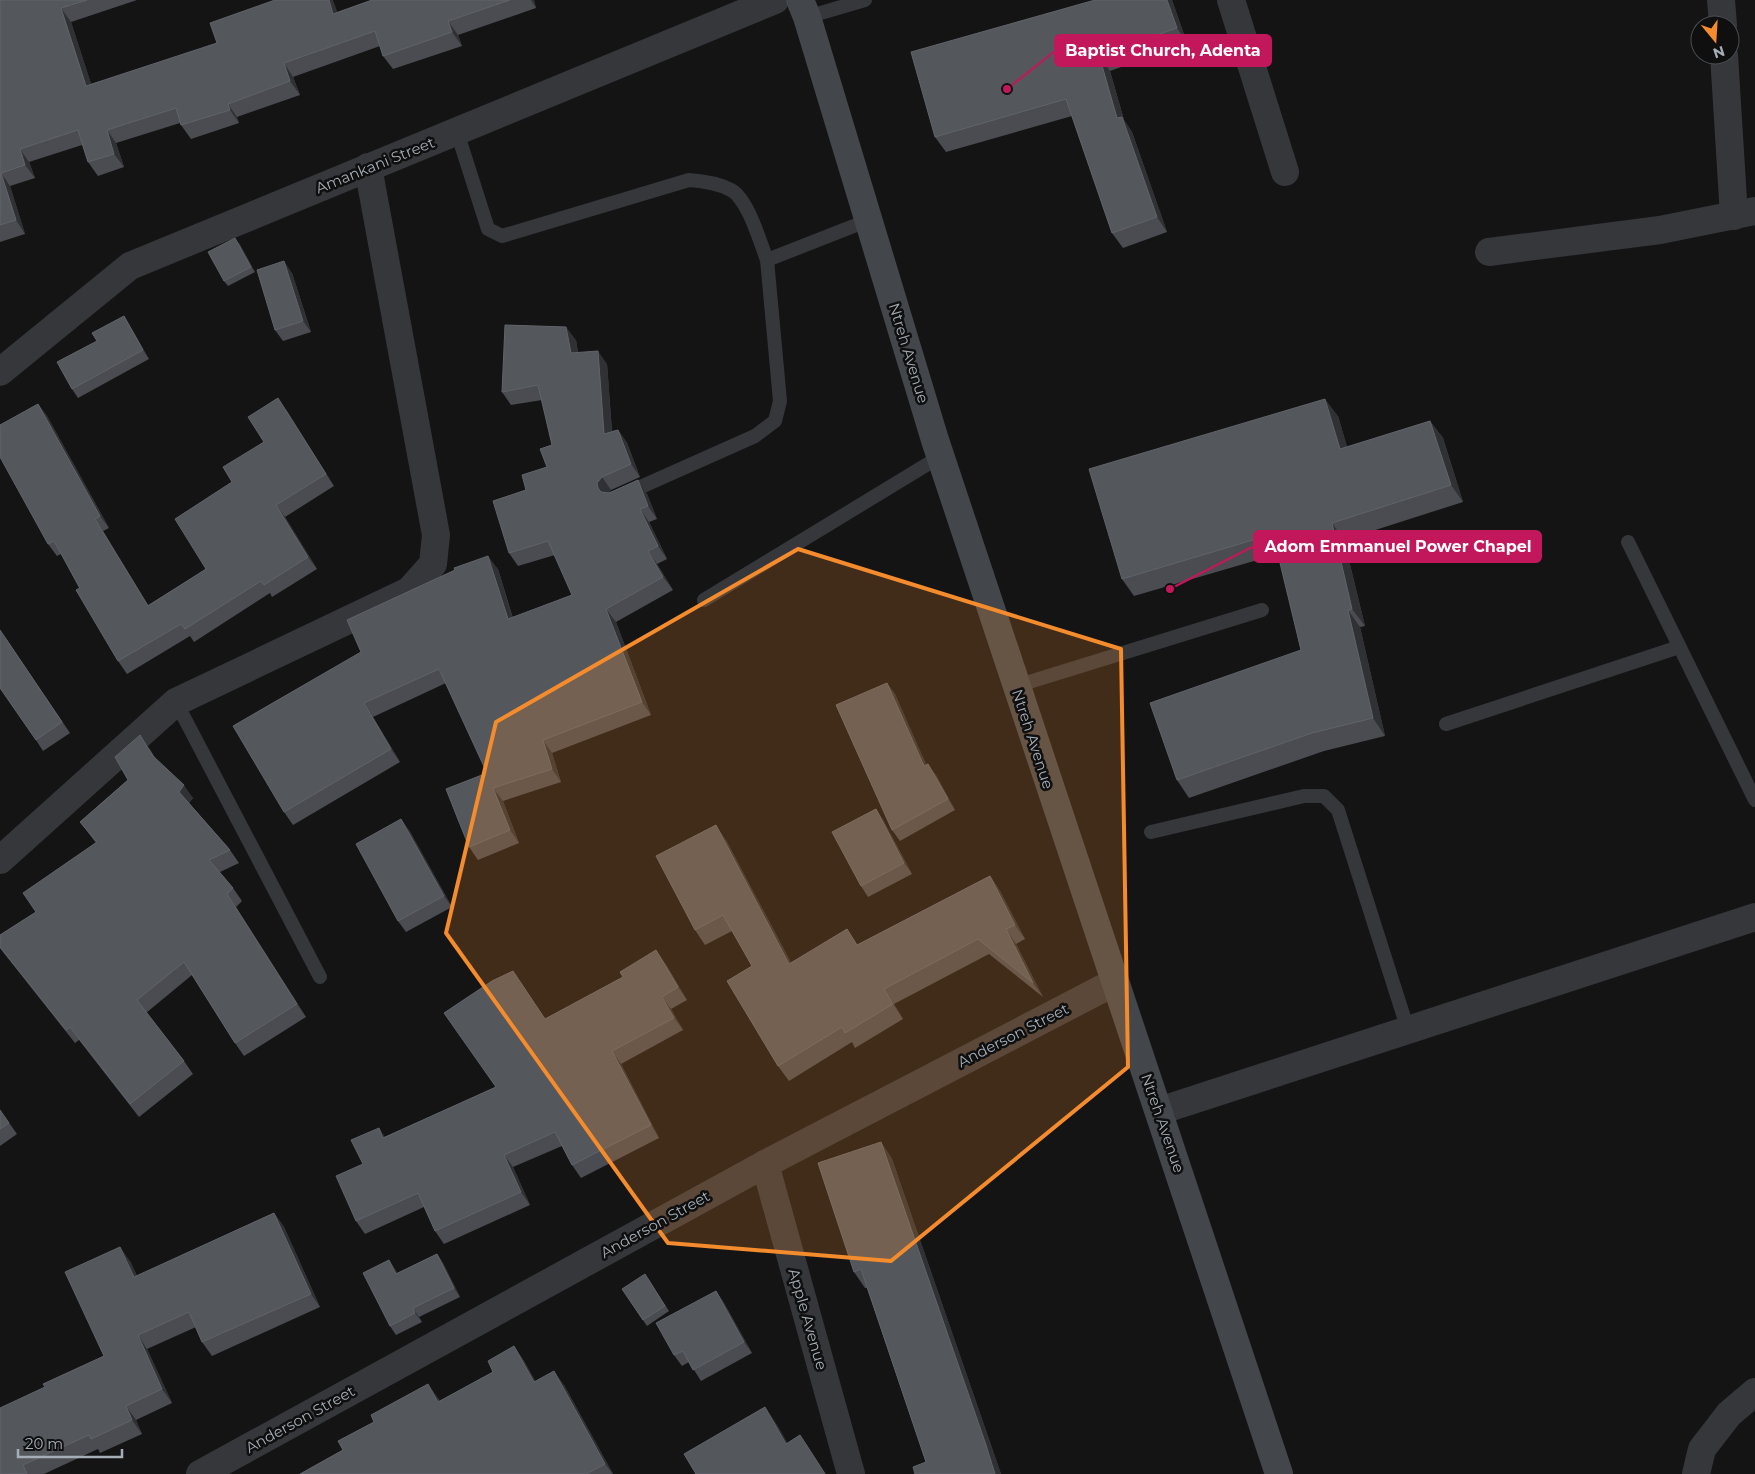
<svg xmlns="http://www.w3.org/2000/svg" width="1755" height="1474" viewBox="0 0 1755 1474" font-family="Montserrat,sans-serif">
<style>
.lines{fill:none;stroke-linecap:round;stroke-linejoin:round}
.lane{stroke:#35373b;stroke-width:14}
.street{stroke:#35373b;stroke-width:28}
.secondary{stroke:#43464b;stroke-width:28}
.wall{fill:#4a4c51}
.shaded-wall{fill:#303134}
.building{fill:#54575c;stroke:#60646a}
.marked{fill:#f48b2d;fill-opacity:0.2;stroke:#f48b2d;stroke-width:4;stroke-linejoin:round}
.labels{text-anchor:middle;dominant-baseline:central;stroke-width:5;stroke-linejoin:round;paint-order:stroke}
.street-label{font-size:15px;fill:#a5aeb6;stroke:#0f0f10}
.leader{fill:none;stroke:#c2185b;stroke-width:2}
.callout-dot{fill:#c2185b;stroke:#0f0f10;stroke-width:2}
.callout{fill:#c2185b;stroke:#c2185b;stroke-width:2}
.callout-label{font-size:16px;text-anchor:middle;font-weight:bold;fill:#fff}
</style>
<rect width="100%" height="100%" fill="#141415"/>
<g class="lines">
<g class="lane">
<polyline points="807,17 865,0"/>
<path d="M 457,132 L 488,229 L 502,236 L 689,180 C 704,181 718,183 731,190 C 748,199 760,242 767,260"/>
<polyline points="625,494 755,436 775,421 780,401 767,260 869,220"/>
<polyline points="1628,542 1755,800"/>
<polyline points="704,600 941,456"/>
<polyline points="1016,686 1262,610"/>
<polyline points="176,702 320,977"/>
<polyline points="1446,724 1679,647"/>
<polyline points="1151,832 1304,796 1324,796 1338,810 1408,1030"/>
</g>
<g class="street">
<polyline points="1231,0 1285,172"/>
<polyline points="1721,0 1723,25"/>
<polyline points="1724,55 1734,216"/>
<polyline points="1489,252 1660,230 1755,211"/>
<polyline points="0,372 130,266 775,0"/>
<polyline points="0,860 176,702 409,591 433,564 436,535 368,167"/>
<polyline points="1159,1111 1755,917"/>
<polyline points="765,1164 851,1474"/>
<polyline points="200,1474 765,1164 1115,982"/>
<polyline points="1696,1474 1702,1449 1729,1414 1755,1392"/>
</g>
<polyline class="secondary" points="800,0 807,17 935,440 1279,1474"/>
</g>
<g class="wall">
<polygon points="0,0 137,0 71,22 91,84 338,12 372,0 534,0 536,8 458,35 462,46 393,69 383,56 380,46 293,77 300,95 237,117 239,123 191,139 181,125 180,123 116,143 124,167 98,176 88,162 82,145 29,162 35,178 10,186 25,234 0,242"/>
<polygon points="1172,0 1187,43 1110,71 1124,120 1132,132 1167,232 1123,248 1112,233 1072,116 946,152 935,137"/>
<polygon points="239,243 255,272 228,286 224,281"/>
<polygon points="292,273 311,332 283,341 275,330"/>
<polygon points="124,316 130,326 149,359 78,398 72,389 97,341"/>
<polygon points="576,340 578,352 607,364 612,431 618,430 627,443 640,477 611,490 609,493 638,480 647,494 657,519 649,522 667,559 657,564 673,590 616,622 651,715 552,753 561,782 503,801 519,843 478,860 469,847 487,773 446,683 373,717 400,762 293,825 284,812 361,652 498,569 513,618 572,595 555,555 518,566 509,553 526,490 547,467 552,445 542,400 511,405 502,392"/>
<polygon points="38,404 47,416 109,528 103,531 148,605 206,569 232,482 264,442 287,411 334,486 285,517 317,569 272,597 270,593 194,642 190,636 127,674 118,661 61,554 57,556 48,544"/>
<polygon points="1338,416 1347,447 1430,421 1443,438 1463,502 1344,540 1365,626 1360,627 1385,736 1324,751 1189,798 1177,780 1301,650 1278,554 1134,596 1122,579"/>
<polygon points="5,637 70,733 43,751 36,740"/>
<polygon points="887,683 895,694 926,765 936,775 955,810 900,841 892,830"/>
<polygon points="149,748 156,759 193,798 189,803 230,850 239,863 220,872 233,888 242,901 236,907 306,1017 244,1056 235,1043 192,975 146,1013 184,1061 193,1074 139,1117 79,1040 75,1043 3,952 0,948 0,935 36,912 96,843 80,822 128,780"/>
<polygon points="876,809 883,820 912,874 868,897 861,886"/>
<polygon points="409,830 452,907 406,932 398,921"/>
<polygon points="726,840 791,963 858,945 990,876 1000,891 1025,939 1016,944 1043,997 989,954 894,1004 903,1019 855,1048 852,1042 789,1081 778,1066 752,966 732,931 705,945 695,930"/>
<polygon points="665,963 687,1000 671,1009 683,1030 621,1064 659,1138 581,1178 572,1165 562,1146 513,1167 530,1205 444,1244 435,1231 424,1207 365,1234 356,1221 363,1164 385,1137 496,1087 545,1019"/>
<polygon points="0,1110 17,1134 0,1146"/>
<polygon points="881,1142 892,1159 1001,1474 915,1474 926,1462 867,1288 865,1288 854,1272"/>
<polygon points="274,1213 284,1227 320,1307 212,1356 202,1342 196,1327 147,1349 172,1403 136,1420 142,1434 100,1453 98,1449 44,1474 0,1474 45,1387 104,1356 130,1261 137,1276"/>
<polygon points="437,1254 443,1263 460,1297 419,1317 422,1322 396,1335 390,1326 395,1269 397,1273"/>
<polygon points="649,1280 669,1311 647,1326 622,1289"/>
<polygon points="716,1291 724,1303 752,1353 701,1381 689,1362 682,1366 674,1355"/>
<polygon points="514,1346 524,1361 535,1381 564,1385 613,1474 300,1474 438,1398 440,1401 493,1372"/>
</g>
<g class="shaded-wall">
<polygon points="329,0 333,0 343,27 333,14"/>
<polygon points="531,0 534,0 536,8"/>
<polygon points="1167,0 1172,0 1187,43 1177,28"/>
<polygon points="61,8 71,22 96,99 86,86"/>
<polygon points="448,21 458,35 462,46 452,32"/>
<polygon points="1099,55 1110,71 1124,120 1132,132 1167,232 1157,217 1117,118"/>
<polygon points="284,63 293,77 300,95 290,81"/>
<polygon points="228,104 237,117 239,123 230,110"/>
<polygon points="107,130 116,143 124,167 114,154"/>
<polygon points="20,149 29,162 35,178 25,165"/>
<polygon points="1,173 10,186 25,234 16,220"/>
<polygon points="235,238 239,243 255,272 251,267"/>
<polygon points="284,261 292,273 311,332 303,321"/>
<polygon points="124,316 130,326 149,359 143,350"/>
<polygon points="566,327 576,340 580,366 571,353"/>
<polygon points="598,351 607,364 613,447 604,434"/>
<polygon points="278,398 287,411 334,486 326,474"/>
<polygon points="1325,399 1338,416 1353,467 1340,449"/>
<polygon points="38,404 47,416 109,528 100,516"/>
<polygon points="1430,421 1443,438 1463,502 1451,485"/>
<polygon points="618,430 627,443 640,477 631,464"/>
<polygon points="602,477 611,490 606,497 607,501 598,488 597,483"/>
<polygon points="638,480 647,494 657,519 648,506"/>
<polygon points="276,505 285,517 317,569 308,557"/>
<polygon points="640,509 649,522 667,559 658,546"/>
<polygon points="95,519 103,531 156,618 148,606"/>
<polygon points="1332,523 1344,540 1365,626 1352,609"/>
<polygon points="648,551 657,564 673,590 663,577"/>
<polygon points="488,556 498,569 517,633 508,619"/>
<polygon points="606,609 616,622 651,715 642,702"/>
<polygon points="1348,610 1360,627 1385,736 1373,718"/>
<polygon points="887,683 895,694 932,777 924,766"/>
<polygon points="364,703 373,717 400,762 391,749"/>
<polygon points="140,735 149,748 162,769 153,756"/>
<polygon points="543,740 552,753 561,782 552,769"/>
<polygon points="928,764 936,775 955,810 948,799"/>
<polygon points="184,785 193,798 188,804 179,792"/>
<polygon points="493,788 503,801 519,843 510,830"/>
<polygon points="876,809 883,820 912,874 904,863"/>
<polygon points="401,819 409,830 452,907 444,896"/>
<polygon points="716,825 726,840 800,979 789,964"/>
<polygon points="990,876 1000,891 1025,939 1015,925"/>
<polygon points="227,894 236,907 306,1017 297,1004"/>
<polygon points="1006,929 1016,944 1043,997 1033,983"/>
<polygon points="656,950 665,963 687,1000 678,987"/>
<polygon points="884,989 894,1004 903,1019 893,1004"/>
<polygon points="662,997 671,1009 683,1030 674,1018"/>
<polygon points="612,1051 621,1064 659,1138 651,1125"/>
<polygon points="379,1128 387,1140 383,1138"/>
<polygon points="881,1142 892,1159 1001,1474 995,1474"/>
<polygon points="504,1155 513,1167 530,1205 521,1192"/>
<polygon points="274,1213 284,1227 320,1307 311,1294"/>
<polygon points="120,1247 130,1261 144,1291 134,1277"/>
<polygon points="437,1254 443,1263 460,1297 454,1288"/>
<polygon points="389,1260 395,1269 402,1283 396,1274"/>
<polygon points="716,1291 724,1303 752,1353 744,1342"/>
<polygon points="413,1308 419,1317 422,1322 415,1313"/>
<polygon points="138,1335 147,1349 172,1403 162,1389"/>
<polygon points="514,1346 524,1361 544,1396 534,1382"/>
<polygon points="554,1371 564,1385 613,1474 605,1464"/>
<polygon points="428,1384 438,1398 449,1417 438,1402"/>
<polygon points="126,1406 136,1420 142,1434 132,1420"/>
<polygon points="765,1407 776,1423 797,1459 786,1444"/>
<polygon points="800,1435 811,1451 826,1474 825,1474"/>
</g>
<g class="building">
<polygon points="0,0 87,0 61,8 86,86 217,43 210,23 275,0 329,0 333,14 372,0 510,0 448,21 452,32 383,56 375,31 284,63 290,81 228,104 230,110 181,125 176,108 107,130 114,154 88,162 78,130 20,149 25,165 1,173 16,220 0,225"/>
<polygon points="1095,0 1167,0 1177,28 1099,55 1117,118 1122,117 1157,217 1112,233 1066,99 935,137 911,52"/>
<polygon points="235,238 251,267 224,281 208,252"/>
<polygon points="284,261 303,321 275,330 257,270"/>
<polygon points="124,316 143,350 72,389 57,362 97,341 92,333"/>
<polygon points="505,325 566,327 571,353 598,351 604,434 618,430 631,464 602,477 597,483 598,488 601,492 609,493 638,480 648,506 640,509 658,546 648,551 663,577 606,609 642,702 543,740 552,769 493,788 510,830 469,847 446,789 487,773 439,669 364,703 391,749 284,812 233,726 361,652 347,620 455,570 454,568 488,556 508,619 572,595 548,541 509,553 493,501 526,490 522,475 547,467 540,449 552,445 538,385 502,392"/>
<polygon points="278,398 326,474 276,505 308,557 264,585 261,581 185,629 181,624 118,661 76,590 80,588 54,541 48,544 0,457 0,425 38,404 100,516 95,519 148,606 206,569 175,519 232,482 223,467 264,442 248,417"/>
<polygon points="1325,399 1340,449 1430,421 1451,485 1332,523 1352,609 1348,610 1373,718 1312,733 1177,780 1150,703 1301,650 1273,534 1122,579 1089,469"/>
<polygon points="0,630 62,722 36,740 0,688"/>
<polygon points="887,683 924,766 928,764 948,799 892,830 836,705"/>
<polygon points="140,735 153,756 184,785 179,792 230,850 209,860 233,888 227,894 297,1004 235,1043 184,962 137,1000 184,1061 130,1104 70,1027 66,1030 0,947 0,935 36,912 23,893 97,842 80,822 128,780 115,757"/>
<polygon points="876,809 904,863 861,886 832,832"/>
<polygon points="401,819 444,896 398,921 356,844"/>
<polygon points="716,825 789,964 847,929 857,945 990,876 1015,925 1006,929 1033,983 978,939 884,989 893,1004 845,1033 842,1027 778,1066 727,981 752,966 723,915 695,930 656,856"/>
<polygon points="656,950 678,987 662,997 674,1018 612,1051 651,1125 572,1165 555,1132 504,1155 521,1192 435,1231 418,1193 356,1221 336,1176 363,1164 351,1140 379,1128 383,1138 496,1087 444,1013 492,981 513,971 545,1019 623,977 620,972"/>
<polygon points="0,1110 9,1123 0,1129"/>
<polygon points="881,1142 985,1442 995,1474 915,1474 913,1467 926,1462 861,1269 854,1272 818,1163"/>
<polygon points="274,1213 311,1294 202,1342 189,1312 138,1335 162,1389 126,1406 132,1420 91,1439 89,1435 23,1465 27,1474 0,1474 0,1408 45,1387 43,1384 104,1356 65,1272 120,1247 134,1277"/>
<polygon points="437,1254 454,1288 413,1308 415,1313 390,1326 363,1273 389,1260 396,1274"/>
<polygon points="645,1274 665,1306 643,1320 622,1289"/>
<polygon points="716,1291 744,1342 693,1370 683,1351 674,1355 656,1323"/>
<polygon points="514,1346 534,1382 554,1371 605,1464 586,1474 300,1474 343,1450 338,1441 374,1422 371,1415 428,1384 438,1402 493,1372 488,1361"/>
<polygon points="765,1407 786,1444 800,1435 825,1474 696,1474 684,1454"/>
</g>
<path class="marked" d="M 798,549 L 1121,649 L 1128,1067 L 891,1261 L 668,1243 L 446,933 L 496,722 Z"/>
<g class="labels">
<g class="street-label">
<text transform="translate(375 165) rotate(-22)">Amankani Street</text>
<text transform="translate(909 353) rotate(73)">Ntreh Avenue</text>
<text transform="translate(1033 739) rotate(72)">Ntreh Avenue</text>
<text transform="translate(1013 1035) rotate(-27)">Anderson Street</text>
<text transform="translate(1163 1123) rotate(71)">Ntreh Avenue</text>
<text transform="translate(655 1224) rotate(-29)">Anderson Street</text>
<text transform="translate(808 1319) rotate(74)">Apple Avenue</text>
<text transform="translate(300 1419) rotate(-29)">Anderson Street</text>
</g>
</g>
<path class="leader" d="M1007 89L1055 51M1170 589L1254 546"/>
<g class="callout-dot">
<circle cx="1007" cy="89" r="5"/>
<circle cx="1170" cy="589" r="5"/>
</g>
<g class="callout">
<rect x="1055" y="35" width="216" height="31" rx="5"/>
<rect x="1254" y="531" width="287" height="31" rx="5"/>
</g>
<g class="callout-label">
<text x="1163" y="56">Baptist Church, Adenta</text>
<text x="1398" y="552">Adom Emmanuel Power Chapel</text>
</g>
<g transform="translate(1715 40) rotate(162)"><circle r="24" fill="#0f0f10" stroke="#4b4f52"/>
<path d="M0-4L9 19L0 12L-9 19Z" fill="#f48b2d"/>
<text y="-8" font-size="14" font-weight="bold" text-anchor="middle" fill="#a5aeb6">N</text>
</g>
<path d="M18 1449v8h104v-8" fill="none" stroke="#a5aeb6" stroke-width="2.5"/>
<text x="25" y="1449" font-size="15" fill="#a5aeb6" stroke="#0f0f10" stroke-width="4" paint-order="stroke">20 m</text>
</svg>
